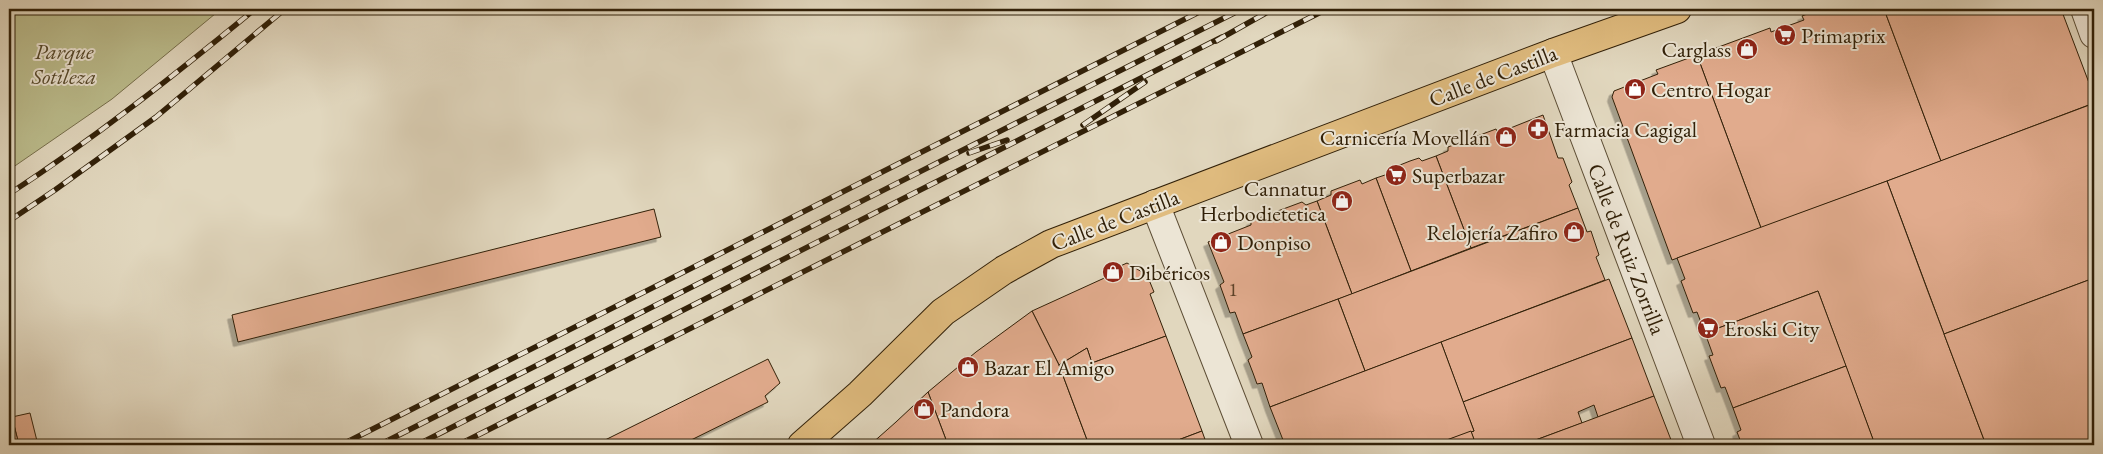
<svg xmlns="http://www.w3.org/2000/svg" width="2103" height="454" viewBox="0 0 2103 454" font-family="'EB Garamond',serif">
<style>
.green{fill:#bbbc8c;stroke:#766e4a}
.building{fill:#e1ab8d;stroke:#312008;filter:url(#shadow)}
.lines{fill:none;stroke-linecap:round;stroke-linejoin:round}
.street-casing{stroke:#5d4e36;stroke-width:30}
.primary-casing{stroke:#312008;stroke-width:30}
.street{stroke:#ece5d5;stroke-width:28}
.primary{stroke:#e0bc7f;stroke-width:28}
.rail-casing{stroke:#312008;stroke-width:5.5}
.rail{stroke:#ece5d5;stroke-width:4;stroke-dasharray:11;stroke-linecap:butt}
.labels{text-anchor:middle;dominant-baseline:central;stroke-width:4;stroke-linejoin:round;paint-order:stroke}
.number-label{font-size:20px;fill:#5d4329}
.poi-label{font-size:22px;fill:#312008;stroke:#ece5d5;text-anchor:start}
.park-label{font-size:22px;font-style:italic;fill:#544729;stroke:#ece5d5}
.street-label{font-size:22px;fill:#312008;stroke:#ece5d5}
</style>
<defs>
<filter id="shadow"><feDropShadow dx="-4.5" dy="4.5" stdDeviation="0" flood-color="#0004"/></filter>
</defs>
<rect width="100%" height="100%" fill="#e1d7be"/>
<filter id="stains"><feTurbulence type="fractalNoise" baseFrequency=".004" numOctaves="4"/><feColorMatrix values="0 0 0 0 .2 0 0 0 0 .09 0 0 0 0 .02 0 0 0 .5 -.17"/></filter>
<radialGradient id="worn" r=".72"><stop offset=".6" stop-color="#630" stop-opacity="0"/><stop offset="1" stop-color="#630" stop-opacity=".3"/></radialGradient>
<polygon class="green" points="9,9 221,9 112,99 9,170"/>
<g class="building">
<polygon points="1820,9 1884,9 1941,161 1761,228 1697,55 1770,28 1771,32 1804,20 1802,16"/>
<polygon points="1884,9 2061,9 2094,96 2094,103 1941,161"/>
<polygon points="1697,55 1761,228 1672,260 1612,97 1614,91 1658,74 1656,70"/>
<polygon points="2092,104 2094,108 2094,278 1944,334 1887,181"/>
<polygon points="1543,115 1558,158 1563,158 1572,182 1569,185 1578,208 1471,248 1436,156 1448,151 1448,147 1496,129 1498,133"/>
<polygon points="1436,156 1471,248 1411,271 1376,178 1391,173 1390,169 1410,161 1419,158 1422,161"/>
<polygon points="1376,178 1411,271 1352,294 1317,201 1331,195 1331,191 1360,180 1362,184"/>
<polygon points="1887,181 1927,289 1986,445 1875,445 1818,291 1705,333 1697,312 1693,313 1681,281 1685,279 1677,258"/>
<polygon points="1317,201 1352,294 1243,334 1235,312 1230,313 1220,285 1224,282 1208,242 1251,225 1251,221 1302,202 1306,205"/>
<polygon points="1578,208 1587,232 1591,231 1599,255 1596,257 1605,280 1365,371 1338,299"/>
<polygon points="654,209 661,237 238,342 232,315"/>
<polygon points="1127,263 1147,275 1154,292 1150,294 1166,336 1092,363 1087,348 1059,365 1032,311 1111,275 1109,271"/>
<polygon points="2094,278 2094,444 1986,445 1944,334"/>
<polygon points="1609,279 1632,338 1463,402 1441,342"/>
<polygon points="1818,291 1846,366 1733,408 1725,387 1721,388 1709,356 1713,355 1705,333"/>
<polygon points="1338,299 1365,371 1270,407 1262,383 1257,384 1253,373 1248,360 1252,357 1243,334"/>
<polygon points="1032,311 1059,365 1089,445 948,445 928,392 976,352"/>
<polygon points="1166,336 1202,431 1165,445 1089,445 1059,365 1087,348 1092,363"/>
<polygon points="1632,338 1654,396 1598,417 1594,405 1578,412 1582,423 1522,445 1476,445 1471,432 1474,431 1463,402"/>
<polygon points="1441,342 1474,431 1433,445 1285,445 1270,407"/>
<polygon points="768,359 780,383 765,396 768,402 681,445 595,445"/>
<polygon points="1846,366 1874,442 1865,445 1742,445 1737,432 1741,430 1733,408"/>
<polygon points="928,392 948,445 870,445 896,422"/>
<polygon points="1654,396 1673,445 1526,445 1525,444"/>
<polygon points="30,413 38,445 19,445 12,417"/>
<polygon points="12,417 19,445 9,445 9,418"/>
<polygon points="1202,431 1207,445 1165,445"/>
<polygon points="1471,431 1476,445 1433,445"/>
</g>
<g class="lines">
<g class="street-casing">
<g id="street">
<polyline points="2085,9 2094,34"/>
<polyline points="1553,53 1701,445"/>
<polyline points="1155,204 1249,445"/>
</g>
</g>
<g class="primary-casing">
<polyline id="primary" points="802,445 860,394 943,312 1004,270 1051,244 1553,53 1677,9"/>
</g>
<use href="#street" class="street"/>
<use href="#primary" class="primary"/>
<g class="rail-casing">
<g id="rail">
<polyline points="1216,41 1273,9"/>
<polyline points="1083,125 1145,82"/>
<polyline points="969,153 1007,140"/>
<path d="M 9,194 C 95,138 176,74 255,9"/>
<polyline points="9,221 55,190 156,117 285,9"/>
<polyline points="341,445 1205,9"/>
<polyline points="379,445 1242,9"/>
<polyline points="417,445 1222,37"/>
<polyline points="458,445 1327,9"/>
</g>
</g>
<use href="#rail" class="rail"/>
</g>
<defs>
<g id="supermarket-disc" transform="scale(1.125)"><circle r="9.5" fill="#8f2418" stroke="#ece5d5"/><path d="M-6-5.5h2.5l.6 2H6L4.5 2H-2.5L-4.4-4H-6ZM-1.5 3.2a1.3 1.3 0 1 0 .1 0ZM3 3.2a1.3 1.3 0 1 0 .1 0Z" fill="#fff"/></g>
<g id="shop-disc" transform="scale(1.125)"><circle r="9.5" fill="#8f2418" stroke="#ece5d5"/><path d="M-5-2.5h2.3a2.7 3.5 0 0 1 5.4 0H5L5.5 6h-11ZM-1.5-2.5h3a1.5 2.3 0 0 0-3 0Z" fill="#fff"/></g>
<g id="pharmacy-disc" transform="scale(1.125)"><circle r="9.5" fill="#8f2418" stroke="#ece5d5"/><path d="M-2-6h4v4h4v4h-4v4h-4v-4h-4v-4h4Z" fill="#fff"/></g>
</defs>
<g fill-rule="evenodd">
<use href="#supermarket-disc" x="1785" y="35"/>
<use href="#shop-disc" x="1747" y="49"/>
<use href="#shop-disc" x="1635" y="89"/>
<use href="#pharmacy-disc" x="1538" y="129"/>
<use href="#shop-disc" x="1506" y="137"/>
<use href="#supermarket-disc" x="1396" y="175"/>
<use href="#shop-disc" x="1342" y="201"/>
<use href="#shop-disc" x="1574" y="232"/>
<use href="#shop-disc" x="1221" y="242"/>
<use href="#shop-disc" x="1113" y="272"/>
<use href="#supermarket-disc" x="1708" y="328"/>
<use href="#shop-disc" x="968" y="367"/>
<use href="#shop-disc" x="924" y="409"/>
</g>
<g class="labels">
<g class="number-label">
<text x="1233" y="289">1</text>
</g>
<g class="poi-label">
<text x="1801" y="35">Primaprix</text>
<text x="1731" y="49" text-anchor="end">Carglass</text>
<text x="1651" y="89">Centro Hogar</text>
<text x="1554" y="129">Farmacia Cagigal</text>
<text x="1490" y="137" text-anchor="end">Carnicería Movellán</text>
<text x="1412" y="175">Superbazar</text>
<text x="1326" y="188" text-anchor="end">Cannatur<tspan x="1326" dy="25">Herbodietetica</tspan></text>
<text x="1558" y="232" text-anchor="end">Relojería Zafiro</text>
<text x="1237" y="242">Donpiso</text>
<text x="1129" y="272">Dibéricos</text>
<text x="1724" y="328">Eroski City</text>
<text x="984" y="367">Bazar El Amigo</text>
<text x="940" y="409">Pandora</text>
</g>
<g class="park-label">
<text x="64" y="51">Parque<tspan x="64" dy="25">Sotileza</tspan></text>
</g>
<g class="street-label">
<text transform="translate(1493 76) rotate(-21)">Calle de Castilla</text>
<text transform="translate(1115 220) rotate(-21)">Calle de Castilla</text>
<text transform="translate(1627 249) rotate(69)">Calle de Ruiz Zorrilla</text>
</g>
</g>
<rect width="2103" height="454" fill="none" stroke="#e1d7be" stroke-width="30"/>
<rect x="10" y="10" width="2083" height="434" fill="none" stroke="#312008" stroke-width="2.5"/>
<rect x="15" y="15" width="2073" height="424" fill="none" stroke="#312008"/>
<rect width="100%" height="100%" filter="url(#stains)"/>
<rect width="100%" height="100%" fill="url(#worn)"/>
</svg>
